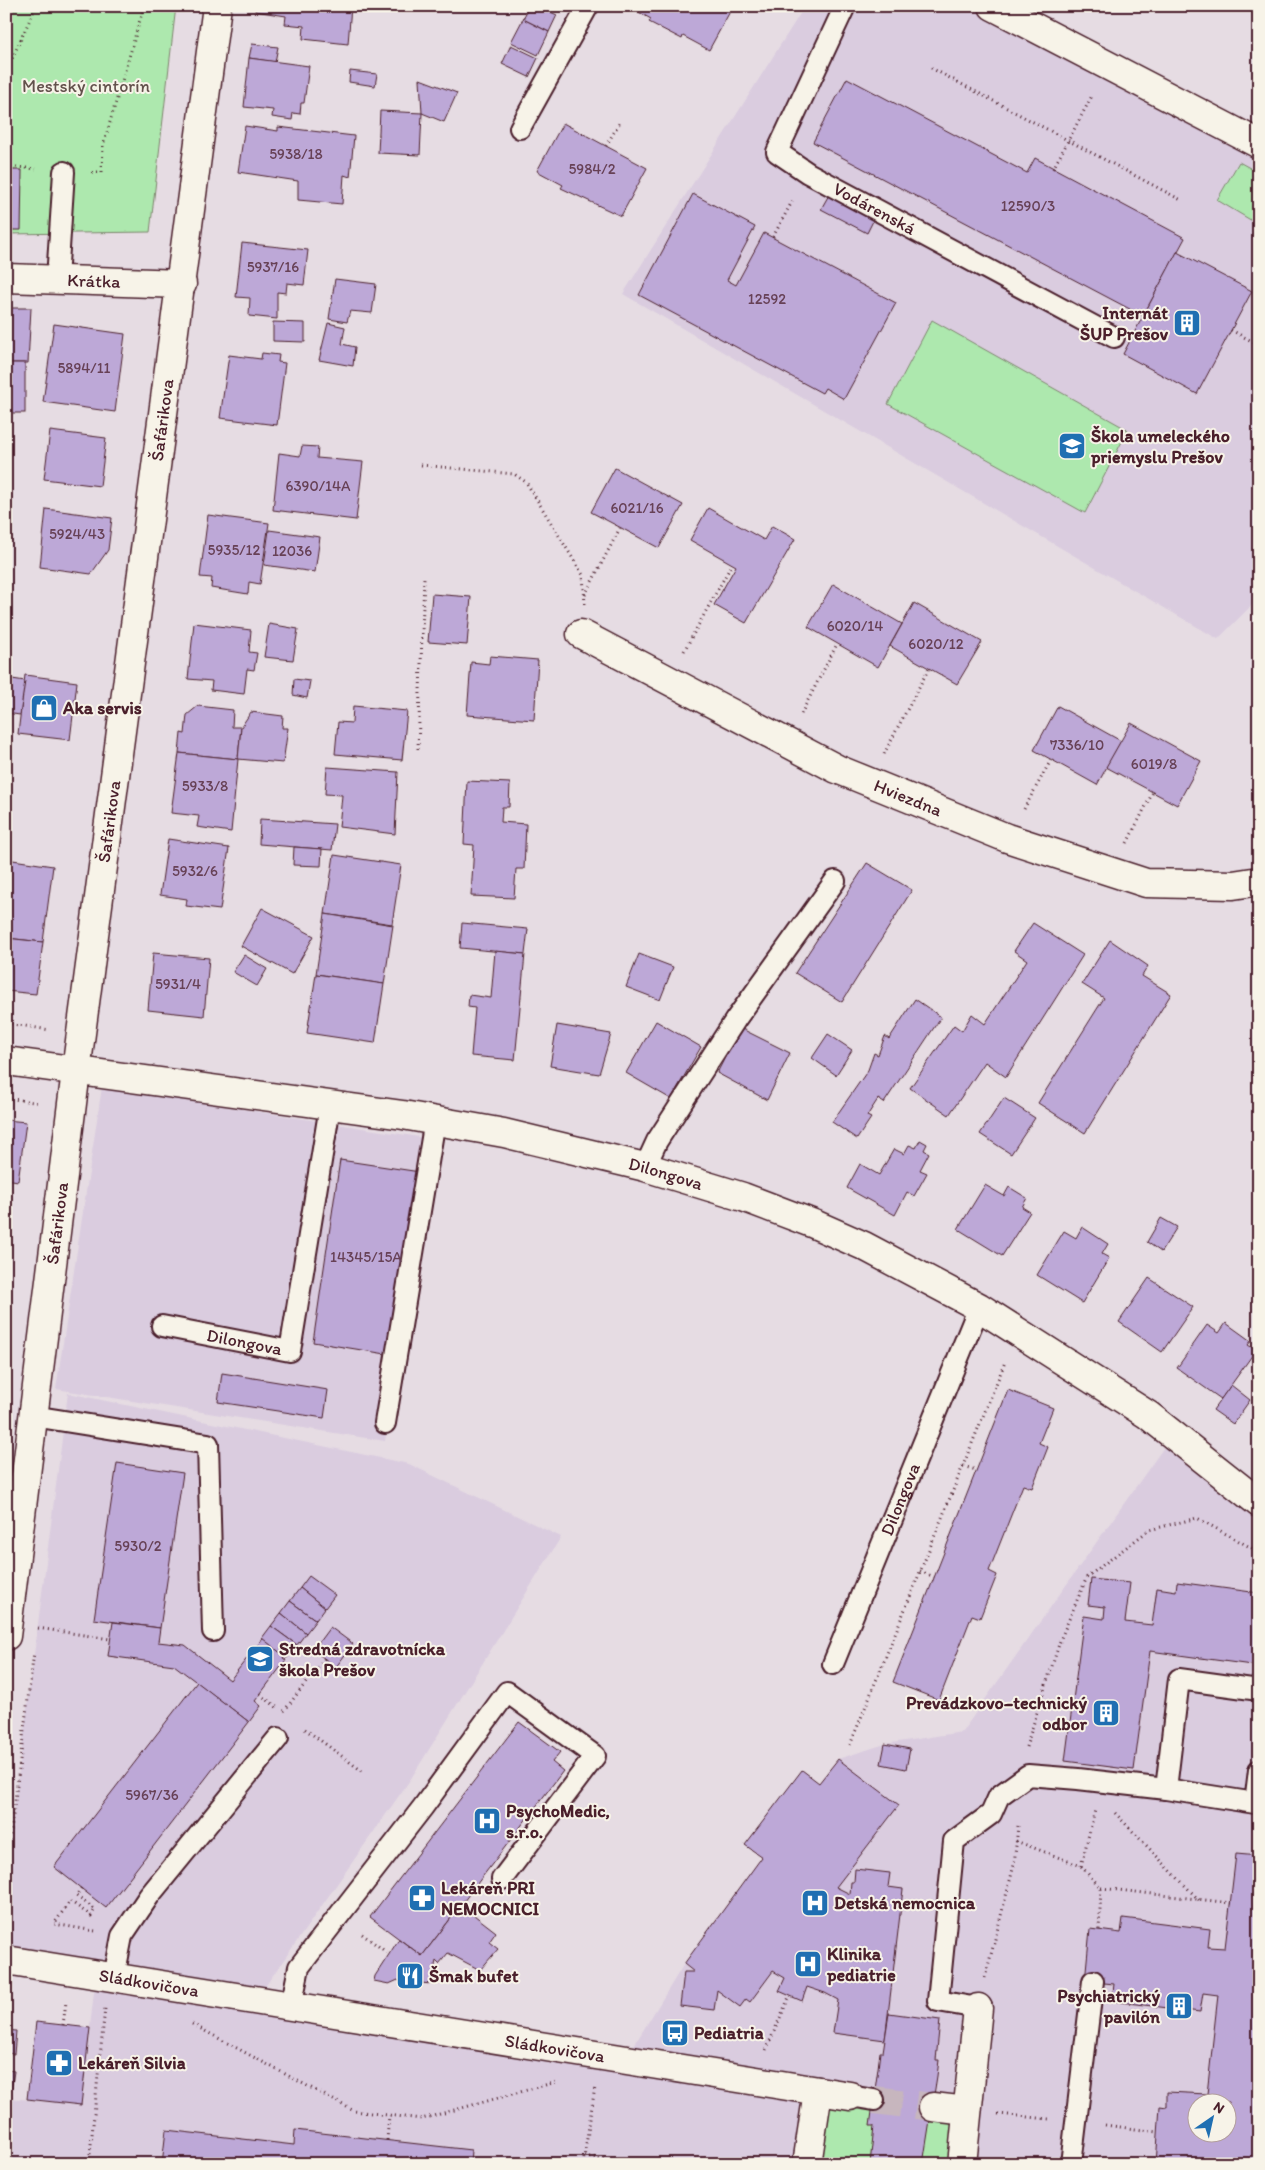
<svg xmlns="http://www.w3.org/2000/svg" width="1265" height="2170" viewBox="0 0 1265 2170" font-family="Itim,sans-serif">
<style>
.built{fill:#daccdf;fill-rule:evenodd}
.green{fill:#ade8ae;stroke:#7c846c}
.building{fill:#bda8d7;stroke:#4a1f2b;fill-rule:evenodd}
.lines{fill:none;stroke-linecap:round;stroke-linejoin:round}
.minor-tunnel{stroke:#c7b6be;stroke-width:28;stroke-dasharray:28 14;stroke-linecap:butt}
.service-casing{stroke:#4a1f2b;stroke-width:24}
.minor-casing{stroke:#4a1f2b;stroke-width:31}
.tertiary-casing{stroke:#4a1f2b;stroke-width:31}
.path{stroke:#4a1f2b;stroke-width:3;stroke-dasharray:1 4;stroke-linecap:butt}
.service{stroke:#f7f3e8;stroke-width:20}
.minor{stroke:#f7f3e8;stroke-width:28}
.tertiary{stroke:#f7f3e8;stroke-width:28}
.labels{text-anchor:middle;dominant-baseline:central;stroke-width:4;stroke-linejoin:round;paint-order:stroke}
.number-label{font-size:15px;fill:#674156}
.park-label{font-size:18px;fill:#63514c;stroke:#f7f3e8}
.street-label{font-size:18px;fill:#4a1f2b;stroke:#f7f3e8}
.poi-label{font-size:18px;font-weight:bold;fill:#4a1f2b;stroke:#f7f3e8;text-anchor:start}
</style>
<rect width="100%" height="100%" fill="#e6dce3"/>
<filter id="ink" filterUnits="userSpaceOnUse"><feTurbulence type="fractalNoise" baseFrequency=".02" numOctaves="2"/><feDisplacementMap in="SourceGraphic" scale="10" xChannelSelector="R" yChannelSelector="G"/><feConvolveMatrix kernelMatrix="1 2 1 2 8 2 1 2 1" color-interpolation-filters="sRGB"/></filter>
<g filter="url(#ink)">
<g class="built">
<polygon points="805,6 1007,6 1259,133 1259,598 1218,639 623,294"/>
<polygon points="102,1087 432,1139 385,1441 56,1389"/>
<path d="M 68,1393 L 409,1464 L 561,1537 L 410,1780 L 257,1998 L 625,2060 L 684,1964 L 762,1857 L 745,1845 L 802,1770 L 819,1783 L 838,1759 L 885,1744 L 962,1732 L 1174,1433 L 1259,1503 L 1259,2164 L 6,2164 L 6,2098 L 81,2104 L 96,1975 L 6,1953 L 6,1870 ZM 1198,2102 L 1228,2102 L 1228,2132 L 1198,2132 Z"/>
</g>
<g class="green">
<polygon points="6,6 176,6 150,232 6,234"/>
<polygon points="1239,162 1259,173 1259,225 1217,200"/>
<polygon points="932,320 1128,430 1085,513 888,404"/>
<polygon points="818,2091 968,2116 962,2164 806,2164"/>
</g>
<g class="building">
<polygon points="256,6 351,6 348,44 303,39 304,26 285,24 286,16 255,11"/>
<polygon points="529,6 538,6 557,15 549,32 523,19"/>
<polygon points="628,6 733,6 709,50 683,36 682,39 649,22 651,19"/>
<polygon points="523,19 549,32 538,55 511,42"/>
<polygon points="252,44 278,47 275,62 249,58"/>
<polygon points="511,45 538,58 529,77 502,64"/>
<polygon points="249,58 309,66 304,103 301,103 300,114 293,113 292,120 272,117 273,110 244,107"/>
<polygon points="350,71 377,74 375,86 349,82"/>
<polygon points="847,78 1027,173 1035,158 1185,238 1143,316 813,142"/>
<polygon points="420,79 457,93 444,122 422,113"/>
<polygon points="380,111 422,113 420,155 378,153"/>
<polygon points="563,123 647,168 621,216 561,188 563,185 537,171"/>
<polygon points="245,126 278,131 278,127 354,136 350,177 344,175 342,204 298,200 298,181 238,172"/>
<polygon points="6,170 22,170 21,230 6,230"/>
<polygon points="830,193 875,217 867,233 821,209"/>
<polygon points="693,194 755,227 727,280 736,285 764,233 896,303 844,399 825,388 822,393 639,295"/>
<polygon points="242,243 308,250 304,285 287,283 286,293 277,292 277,319 249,316 250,298 236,297"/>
<polygon points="1177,252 1252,291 1197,394 1123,354"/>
<polygon points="335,279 376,284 372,313 350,311 347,322 329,319"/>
<polygon points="6,308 31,308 28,363 6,363"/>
<polygon points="273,322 305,323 305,342 273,341"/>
<polygon points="328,323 345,327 342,344 355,347 353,366 319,360"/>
<polygon points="54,324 125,334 115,412 43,402"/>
<polygon points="262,353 279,355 278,362 285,363 277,425 220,418 229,355 261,359"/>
<rect x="6" y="363" width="19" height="50"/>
<polygon points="50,431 106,438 100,486 44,479"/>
<polygon points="302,446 318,447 317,458 363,462 356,520 273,510 279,453 300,456"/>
<polygon points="615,468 683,505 659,548 591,512"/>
<polygon points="708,508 764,540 772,526 795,539 746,623 714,605 736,566 690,540"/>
<polygon points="46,509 112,518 108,550 91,574 40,567"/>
<polygon points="208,515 269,523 260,584 249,582 248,594 211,588 212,578 200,577"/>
<polygon points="269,530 320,537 315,572 264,565"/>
<polygon points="833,584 902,624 878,667 808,627"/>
<polygon points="432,594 471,597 467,645 428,642"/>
<polygon points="914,603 982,642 957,684 890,646"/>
<polygon points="194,623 251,630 249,652 257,653 254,670 247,669 244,694 211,690 212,681 188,679"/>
<polygon points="269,624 298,629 293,660 264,657"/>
<polygon points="490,656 538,660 534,720 467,715 471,662 489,664"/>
<polygon points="25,675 77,682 70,740 18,734"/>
<polygon points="6,678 25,681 20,715 6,713"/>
<polygon points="294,679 310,681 307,698 293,695"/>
<polygon points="198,706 233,710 232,727 241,727 238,759 179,753 181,733 185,734 187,715"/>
<polygon points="353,706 407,711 402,760 335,754 338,722 352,723"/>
<polygon points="1058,706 1121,741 1097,785 1034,750"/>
<polygon points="251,712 283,716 282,728 288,728 283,763 238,759 241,727"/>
<polygon points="1131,723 1201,761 1177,805 1106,767"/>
<polygon points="179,753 238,759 231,832 197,827 199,816 171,813"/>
<polygon points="327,767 398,772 395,834 339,827 342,795 325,794"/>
<polygon points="467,781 510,783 509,807 502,807 501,822 526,824 524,869 516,869 514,898 471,896 474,845 464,844"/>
<polygon points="260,819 335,824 332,850 259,844"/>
<polygon points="168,839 229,848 220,910 186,906 187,899 160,895"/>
<polygon points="294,847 322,849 321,866 293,865"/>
<polygon points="334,855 401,865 392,924 325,914"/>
<polygon points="6,859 53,866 43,942 6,938"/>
<polygon points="867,863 912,890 842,1002 795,973"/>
<polygon points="262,908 314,936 292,974 241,946"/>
<polygon points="325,914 393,925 384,984 316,974"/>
<polygon points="462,923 528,929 525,954 460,948"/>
<polygon points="1033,923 1083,955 1006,1077 985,1062 949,1115 910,1088 954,1025 962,1031 972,1014 985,1024 1027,960 1014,951"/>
<polygon points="6,938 43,942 36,994 6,991"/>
<polygon points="1110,940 1148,966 1142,976 1171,994 1085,1133 1038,1103 1104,998 1082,984"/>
<polygon points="495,951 525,954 515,1060 471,1056 475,1008 468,1007 469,995 491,998"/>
<polygon points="153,953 209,958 204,1016 148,1010"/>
<polygon points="639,954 673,967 660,1000 626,987"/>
<polygon points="244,955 267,969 257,986 233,972"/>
<polygon points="316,974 384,984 375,1043 307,1033"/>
<polygon points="915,999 941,1017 884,1103 878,1099 867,1116 871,1118 857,1139 832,1122 868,1070 874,1053 878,1055 885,1036 889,1039"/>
<polygon points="656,1021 701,1047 671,1099 626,1073"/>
<polygon points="557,1025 611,1034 599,1074 550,1066"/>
<polygon points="740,1028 790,1053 767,1100 717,1073"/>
<polygon points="828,1034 852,1050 836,1075 812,1058"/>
<polygon points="1004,1098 1035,1118 1011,1154 980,1134"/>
<polygon points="6,1120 26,1122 18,1181 6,1179"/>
<polygon points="920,1140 927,1144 924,1150 929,1153 920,1170 927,1173 914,1196 907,1192 895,1215 847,1188 860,1164 879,1175 894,1149 904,1154 909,1145 916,1148"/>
<polygon points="340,1160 420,1172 392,1355 313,1342"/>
<polygon points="985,1185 1004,1196 1009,1187 1027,1198 1022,1207 1030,1212 1002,1256 958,1229"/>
<polygon points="1161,1218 1177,1227 1161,1252 1147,1242"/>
<polygon points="1082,1227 1108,1244 1102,1254 1109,1258 1082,1303 1037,1275 1064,1231 1076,1238"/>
<polygon points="1149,1278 1193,1307 1162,1352 1119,1322"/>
<polygon points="1226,1323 1251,1341 1248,1345 1256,1350 1221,1399 1177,1368 1207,1325 1219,1333"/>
<polygon points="222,1373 328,1390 324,1418 218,1402"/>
<polygon points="1231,1385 1250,1400 1233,1424 1213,1410"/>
<polygon points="1008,1390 1053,1408 1039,1443 1048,1447 1032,1488 1023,1485 989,1571 997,1575 980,1618 972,1615 939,1700 893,1682"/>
<polygon points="117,1463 183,1473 160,1628 94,1619"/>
<polygon points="309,1576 335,1595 325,1608 300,1588"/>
<polygon points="1091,1579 1130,1583 1125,1622 1152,1625 1157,1588 1176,1591 1177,1582 1259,1593 1259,1666 1150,1651 1134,1770 1065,1761 1084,1616 1104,1619 1105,1607 1088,1605"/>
<polygon points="300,1588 325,1608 316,1620 290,1601"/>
<polygon points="290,1601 316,1620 306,1633 281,1613"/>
<polygon points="281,1613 306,1633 297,1645 271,1626"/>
<polygon points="113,1622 160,1628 158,1642 185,1645 230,1680 263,1638 284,1656 283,1658 286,1660 255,1701 261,1706 249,1722 174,1665 108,1656"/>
<polygon points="271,1626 297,1645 287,1658 262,1638"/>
<polygon points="330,1627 353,1644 336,1667 313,1650"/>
<polygon points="197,1682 249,1722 106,1908 54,1867"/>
<polygon points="519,1722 560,1752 552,1762 563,1771 422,1956 370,1917"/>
<polygon points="885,1744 910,1749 906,1769 881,1764"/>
<polygon points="838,1759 899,1805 836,1887 850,1894 851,1882 854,1882 855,1869 890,1873 888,1887 903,1889 885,2040 833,2033 838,2000 825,1993 807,1987 802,2001 779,1991 785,1978 773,1971 750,2002 746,1999 740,2007 717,1990 714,2010 680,2006 684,1972 694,1972 684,1964 762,1857 745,1845 802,1770 819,1783"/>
<path d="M 1236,1854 L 1259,1856 L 1259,2164 L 1156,2164 L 1160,2106 L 1167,2107 L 1167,2092 L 1207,2094 L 1218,1995 L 1203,1993 L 1200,2012 L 1112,2001 L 1114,1984 L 1085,1981 L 1090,1929 L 1121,1933 L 1123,1918 L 1210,1929 L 1208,1947 L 1225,1948 ZM 1198,2102 L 1228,2102 L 1228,2132 L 1198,2132 Z"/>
<polygon points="461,1905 496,1932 489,1942 498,1949 480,1970 448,1953 439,1964 436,1961 431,1984 421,1983 421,1987 403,1985 398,1980 389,1984 374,1981 375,1976 399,1939 422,1956"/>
<polygon points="889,2013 940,2020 936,2060 939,2060 937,2076 923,2164 870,2164 874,2126 870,2126 878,2068 880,2052 883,2052"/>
<polygon points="36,2022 90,2028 81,2105 27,2099"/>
<polygon points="6,2030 16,2031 14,2054 6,2053"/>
<polygon points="7,2070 14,2071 11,2091 6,2090"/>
<polygon points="166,2130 294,2145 295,2130 471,2150 470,2164 162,2164"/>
</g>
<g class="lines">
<polyline class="minor-tunnel" points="874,2100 933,2107"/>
<g class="service-casing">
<g id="service">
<path id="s1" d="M 845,6 L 777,152 L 808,173 L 1114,337"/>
<polyline points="520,128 588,6"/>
<polyline points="57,279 64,172"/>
<polyline points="645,1167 657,1141 736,1019 835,881"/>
<path id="s2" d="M 162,1326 L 290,1351 L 330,1106"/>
<polyline points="33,1416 208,1444 213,1631"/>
<polyline points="385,1423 435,1120"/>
<path id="s3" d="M 833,1664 L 979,1307"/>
<polyline points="1166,1789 1179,1679 1259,1690"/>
<polyline points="114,1977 122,1936 149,1896 278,1738"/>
<polyline points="291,2007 299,1967 423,1807 507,1692 595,1756 502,1879"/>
<polyline points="978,2008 938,2001 954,1841 991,1814 999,1796 1028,1775 1078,1779 1166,1789 1255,1803 1259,1770"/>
<polyline points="850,2096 874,2100"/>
<polyline points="1071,2164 1093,1981"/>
</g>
</g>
<g class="minor-casing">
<g id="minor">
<polyline points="993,6 1259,144"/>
<path id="s4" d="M 6,278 L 182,284"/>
<path id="s5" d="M 581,634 L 837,769 L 1007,838 L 1146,883 L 1233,885 L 1259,881"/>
<path id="s6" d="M 6,1061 L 403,1115 L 504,1133 L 645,1167 L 743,1197 L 814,1224 L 864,1246 L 979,1307 L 1148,1415 L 1259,1503"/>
<path id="s7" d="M 6,1960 L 850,2096"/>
<polyline points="933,2107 967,2111"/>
<polyline points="807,2164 818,2091"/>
<polyline points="962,2164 978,2008"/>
</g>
</g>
<g class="tertiary-casing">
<g id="tertiary">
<path id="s8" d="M 6,1636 L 76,1071 L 217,6"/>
</g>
</g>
<g class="path">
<polyline points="931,68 1183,201"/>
<polyline points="6,72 36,6"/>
<polyline points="606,146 620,122"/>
<polyline points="6,166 36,169"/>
<polyline points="1053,169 1093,94"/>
<polyline points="92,172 102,172 103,146 144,6"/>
<polyline points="773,237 794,198"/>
<polyline points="1231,330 1259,345"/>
<polyline points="421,465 514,474 526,482 583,575 585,604"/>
<polyline points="585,595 620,528"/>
<polyline points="684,651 732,564"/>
<polyline points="801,714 837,644"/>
<polyline points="418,749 424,578"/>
<polyline points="884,754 929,668"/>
<polyline points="1024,809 1051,760"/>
<polyline points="1127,843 1153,792"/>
<polyline points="6,1023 50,1030"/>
<polyline points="6,1098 40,1103"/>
<polyline points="963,1466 976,1470"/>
<polyline points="920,1571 934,1577"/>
<polyline points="38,1628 110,1639"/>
<polyline points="260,1694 279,1709"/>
<polyline points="284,1711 325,1658"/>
<polyline points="305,1729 362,1771"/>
<polyline points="850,1745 1005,1362"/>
<polyline points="1026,1747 1061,1638 1087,1577 1149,1530 1197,1518 1259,1552"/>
<polyline points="1115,1813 1199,1900"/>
<polyline points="1016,1841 1081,1866 1101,1888 1099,1930"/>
<polyline points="1081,1866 1095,1810"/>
<polyline points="6,1870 34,1652"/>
<polyline points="81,1888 76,1896 95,1909 91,1916 70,1901 54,1924 95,1931"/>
<polyline points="1101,1888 1231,1903"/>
<polyline points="362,1934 389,1954"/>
<polyline points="985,1978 1014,1865 1018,1826"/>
<polyline points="192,2024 354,2111 422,2119 556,2082"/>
<polyline points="63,2025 66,2002"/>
<polyline points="766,2050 790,1995"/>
<polyline points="998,2114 1049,2119"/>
<polyline points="1105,2125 1158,2132"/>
<polyline points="387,2140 389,2115"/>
<polyline points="584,2156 630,2164"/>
<polyline points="89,2164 105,2008"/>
<polyline points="583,2164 595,2087"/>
</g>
<use href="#service" class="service"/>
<use href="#minor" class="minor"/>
<use href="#tertiary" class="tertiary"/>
</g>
</g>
<defs>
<g id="building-square" transform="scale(1.4375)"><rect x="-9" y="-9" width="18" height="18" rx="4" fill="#1f6fb2" stroke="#f7f3e8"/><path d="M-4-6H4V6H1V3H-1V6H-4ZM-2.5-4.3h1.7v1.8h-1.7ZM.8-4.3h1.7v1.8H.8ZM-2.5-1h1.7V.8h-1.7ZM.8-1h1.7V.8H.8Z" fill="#fff"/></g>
<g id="school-square" transform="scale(1.4375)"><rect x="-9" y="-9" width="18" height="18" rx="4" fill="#1f6fb2" stroke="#f7f3e8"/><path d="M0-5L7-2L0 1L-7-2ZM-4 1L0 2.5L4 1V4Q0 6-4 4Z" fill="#fff"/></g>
<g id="shop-square" transform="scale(1.4375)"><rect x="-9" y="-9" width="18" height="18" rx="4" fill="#1f6fb2" stroke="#f7f3e8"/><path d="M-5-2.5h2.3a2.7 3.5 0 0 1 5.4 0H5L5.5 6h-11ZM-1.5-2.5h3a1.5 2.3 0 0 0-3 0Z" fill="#fff"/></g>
<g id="hospital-square" transform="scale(1.4375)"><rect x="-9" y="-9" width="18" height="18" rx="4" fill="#1f6fb2" stroke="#f7f3e8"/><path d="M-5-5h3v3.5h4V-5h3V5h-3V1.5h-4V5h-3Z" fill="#fff"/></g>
<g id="pharmacy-square" transform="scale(1.4375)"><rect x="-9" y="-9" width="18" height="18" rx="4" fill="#1f6fb2" stroke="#f7f3e8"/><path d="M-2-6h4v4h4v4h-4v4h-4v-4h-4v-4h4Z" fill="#fff"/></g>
<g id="restaurant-square" transform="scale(1.4375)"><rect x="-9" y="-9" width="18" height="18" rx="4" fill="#1f6fb2" stroke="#f7f3e8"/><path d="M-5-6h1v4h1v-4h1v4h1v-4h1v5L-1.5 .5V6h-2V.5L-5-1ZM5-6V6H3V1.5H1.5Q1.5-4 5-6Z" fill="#fff"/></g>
<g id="bus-square" transform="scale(1.4375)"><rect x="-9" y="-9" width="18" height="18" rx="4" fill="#1f6fb2" stroke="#f7f3e8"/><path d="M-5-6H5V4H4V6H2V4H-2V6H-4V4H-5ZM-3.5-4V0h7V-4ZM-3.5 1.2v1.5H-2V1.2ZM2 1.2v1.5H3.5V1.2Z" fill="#fff"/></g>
</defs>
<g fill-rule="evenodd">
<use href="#building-square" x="1187" y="323"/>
<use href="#school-square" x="1072" y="446"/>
<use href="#shop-square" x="44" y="708"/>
<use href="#school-square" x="260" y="1659"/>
<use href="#building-square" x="1106" y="1713"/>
<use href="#hospital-square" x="487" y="1821"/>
<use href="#pharmacy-square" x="422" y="1898"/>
<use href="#hospital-square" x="815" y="1903"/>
<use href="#hospital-square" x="808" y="1964"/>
<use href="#restaurant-square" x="410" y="1976"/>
<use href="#building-square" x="1179" y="2006"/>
<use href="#bus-square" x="675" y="2033"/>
<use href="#pharmacy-square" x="59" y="2063"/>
</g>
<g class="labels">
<g class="number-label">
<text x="296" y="154">5938/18</text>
<text x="592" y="169">5984/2</text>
<text x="1028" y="206">12590/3</text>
<text x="273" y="267">5937/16</text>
<text x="767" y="299">12592</text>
<text x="84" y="368">5894/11</text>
<text x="318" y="486">6390/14A</text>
<text x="637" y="508">6021/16</text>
<text x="77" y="534">5924/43</text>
<text x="234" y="550">5935/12</text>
<text x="292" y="551">12036</text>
<text x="855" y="626">6020/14</text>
<text x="936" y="644">6020/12</text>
<text x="1077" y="745">7336/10</text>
<text x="1154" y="764">6019/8</text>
<text x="205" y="786">5933/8</text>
<text x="195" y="871">5932/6</text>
<text x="178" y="984">5931/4</text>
<text x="366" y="1257">14345/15A</text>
<text x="138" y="1546">5930/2</text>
<text x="152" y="1795">5967/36</text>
</g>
<g class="park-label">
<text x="86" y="86">Mestský cintorín</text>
</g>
<g class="street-label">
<text stroke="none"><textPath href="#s1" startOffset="274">Vodárenská</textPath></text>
<text stroke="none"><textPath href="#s4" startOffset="88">Krátka</textPath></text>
<text stroke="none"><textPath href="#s8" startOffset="1226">Šafárikova</textPath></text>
<text stroke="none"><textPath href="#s5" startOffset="366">Hviezdna</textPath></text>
<text stroke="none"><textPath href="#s8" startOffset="821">Šafárikova</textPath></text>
<text stroke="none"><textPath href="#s6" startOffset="670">Dilongova</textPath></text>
<text stroke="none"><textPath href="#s8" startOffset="416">Šafárikova</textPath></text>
<text stroke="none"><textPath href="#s2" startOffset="84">Dilongova</textPath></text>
<text stroke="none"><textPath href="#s3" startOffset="178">Dilongova</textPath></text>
<text stroke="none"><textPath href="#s7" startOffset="145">Sládkovičova</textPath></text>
<text stroke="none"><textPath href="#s7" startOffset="556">Sládkovičova</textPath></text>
</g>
<g class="poi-label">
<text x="1168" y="313" text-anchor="end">Internát<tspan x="1168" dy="21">ŠUP Prešov</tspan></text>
<text x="1091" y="436">Škola umeleckého<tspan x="1091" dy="21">priemyslu Prešov</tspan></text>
<text x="63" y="708">Aka servis</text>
<text x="279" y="1649">Stredná zdravotnícka<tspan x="279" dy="21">škola Prešov</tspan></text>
<text x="1087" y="1703" text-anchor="end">Prevádzkovo‑technický<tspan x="1087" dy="21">odbor</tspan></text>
<text x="506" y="1811">PsychoMedic,<tspan x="506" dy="21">s.r.o.</tspan></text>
<text x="441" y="1888">Lekáreň PRI<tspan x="441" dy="21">NEMOCNICI</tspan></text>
<text x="834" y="1903">Detská nemocnica</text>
<text x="827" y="1954">Klinika<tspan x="827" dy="21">pediatrie</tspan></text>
<text x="429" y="1976">Šmak bufet</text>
<text x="1160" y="1996" text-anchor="end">Psychiatrický<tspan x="1160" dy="21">pavilón</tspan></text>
<text x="694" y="2033">Pediatria</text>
<text x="78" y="2063">Lekáreň Silvia</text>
</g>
</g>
<rect width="1265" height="2170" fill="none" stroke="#f7f3e8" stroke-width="25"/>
<rect x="12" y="12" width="1240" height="2145" fill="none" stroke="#4a1f2b" stroke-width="2" filter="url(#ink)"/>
<g transform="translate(1212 2118) rotate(34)"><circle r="24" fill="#f7f3e8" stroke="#b29e9c"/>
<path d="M0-4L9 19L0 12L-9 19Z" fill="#1f6fb2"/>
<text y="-8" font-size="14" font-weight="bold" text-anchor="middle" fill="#4a1f2b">N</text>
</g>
</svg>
